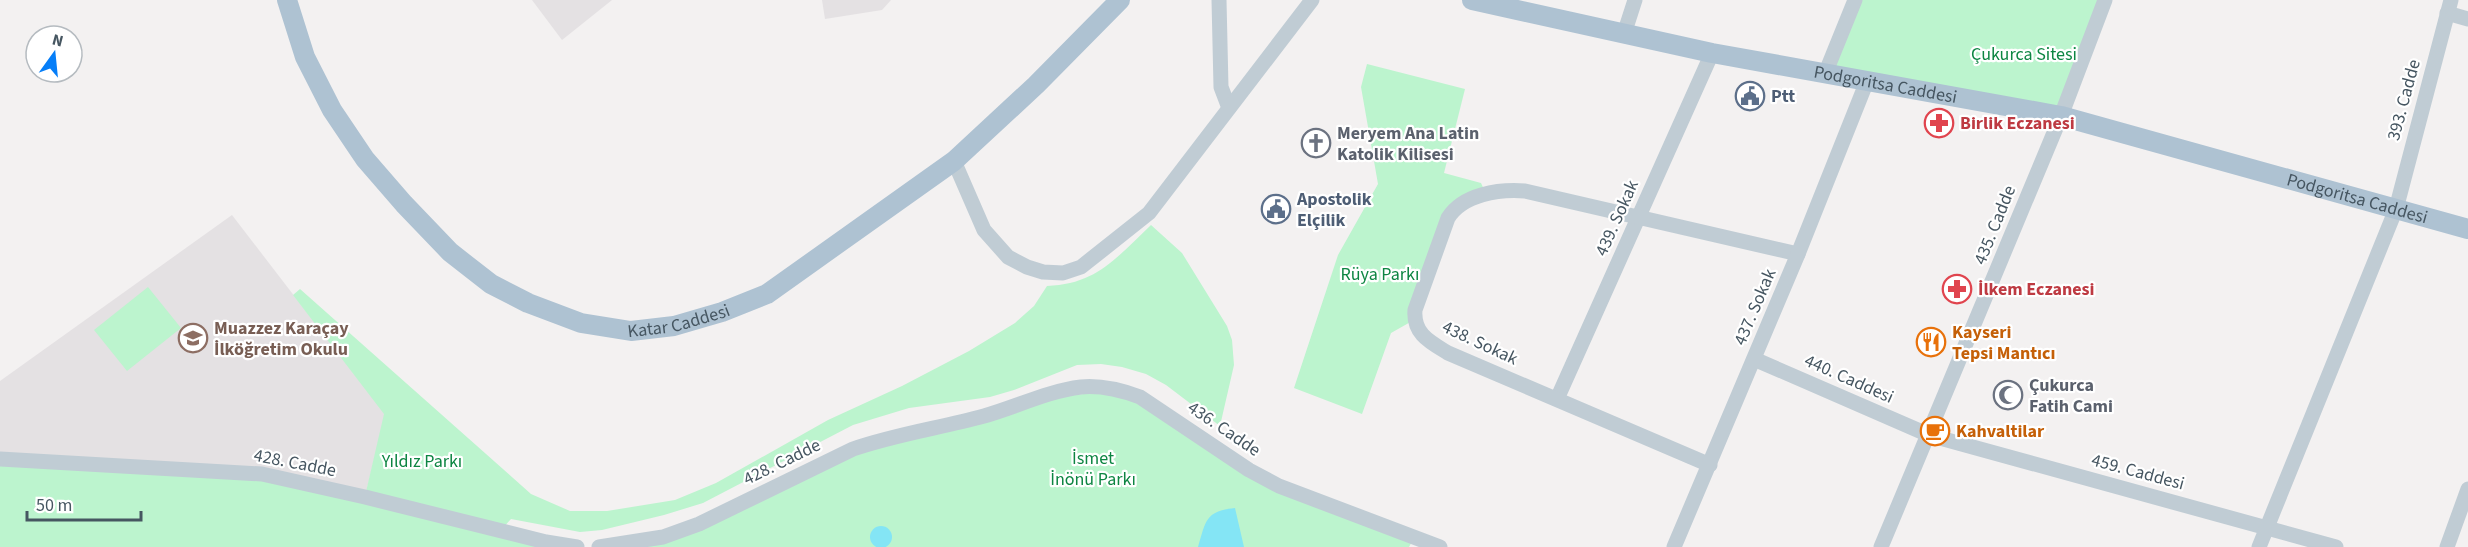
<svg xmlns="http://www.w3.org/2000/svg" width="2468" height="547" viewBox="0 0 2468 547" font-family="'Source Sans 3',sans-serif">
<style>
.education{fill:#e4e1e3}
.green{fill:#bcf4ce}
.water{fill:#84e5f5}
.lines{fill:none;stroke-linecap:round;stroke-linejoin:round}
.minor{stroke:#c0ccd4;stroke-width:15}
.major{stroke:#aec2d2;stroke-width:20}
.labels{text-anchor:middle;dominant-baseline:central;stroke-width:4.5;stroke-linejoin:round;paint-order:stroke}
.park-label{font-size:18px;fill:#0d8542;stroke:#fff}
.street-label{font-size:18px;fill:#465661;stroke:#fff}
.service-label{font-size:18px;font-weight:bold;fill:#4e5e75;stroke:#fff;text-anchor:start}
.health-label{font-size:18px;font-weight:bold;fill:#be3a42;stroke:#fff;text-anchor:start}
.worship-label{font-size:18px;font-weight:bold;fill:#5b616d;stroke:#fff;text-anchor:start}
.education-label{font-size:18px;font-weight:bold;fill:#785e54;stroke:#fff;text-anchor:start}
.food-label{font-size:18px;font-weight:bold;fill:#c56008;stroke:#fff;text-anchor:start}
</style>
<rect width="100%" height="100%" fill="#f3f1f1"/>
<g class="education">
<polygon points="532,0 612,0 562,40"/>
<polygon points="822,0 891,0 882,10 825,19"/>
<polygon points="232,215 385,414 365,497 0,459 0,381"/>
</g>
<g class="green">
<polygon points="1855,0 2105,0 2061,116 1825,74"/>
<polygon points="1367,64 1465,89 1444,173 1481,183 1486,194 1457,208 1414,320 1391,333 1362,414 1294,388 1338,255 1378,184 1361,87"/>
<path d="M 1151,225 L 1182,253 L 1227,326 L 1232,340 L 1234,365 L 1220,426 L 1166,385 L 1146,374 L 1122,367 L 1101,364 L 1077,365 L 1014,390 L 990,397 L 909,408 L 853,425 L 703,503 L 664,515 L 602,530 L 580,532 L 511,519 L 502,529 L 545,547 L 0,547 L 0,459 L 262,474 L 365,496 L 384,414 L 293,295 L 300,289 L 531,494 L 570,511 L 607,511 L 675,500 L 716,483 L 828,420 L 902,386 L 969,351 L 1015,323 L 1034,306 L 1047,286 C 1097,284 1116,258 1151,225 Z"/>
<polygon points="148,287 181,328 127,371 94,330"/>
<polygon points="1122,390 1249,470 1414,538 1409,547 599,547 663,537 853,449 1035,399"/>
</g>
<g class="water">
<path d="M 1235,508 L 1244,547 L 1198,547 C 1206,521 1205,511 1235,508 Z"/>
<circle cx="881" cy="537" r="11"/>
</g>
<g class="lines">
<g class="minor">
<polyline points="1219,0 1221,87 1229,108"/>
<polyline points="2447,13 2468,19"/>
<polyline points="1624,34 1635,0"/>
<polyline points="1825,74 1855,0"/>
<polyline points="954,161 984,230 1008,257 1027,267 1043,272 1063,273 1081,267 1149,213 1312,0"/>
<polyline points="1754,359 1929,435 2336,547"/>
<polyline points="1557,399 1712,53"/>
<polyline points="0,459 262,474 365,497 546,542 577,547"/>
<path d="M 1710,465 L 1448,353 C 1430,342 1413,334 1415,310 L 1448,218 C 1463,194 1499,189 1525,191 L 1798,254"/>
<path d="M 599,547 L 663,537 L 699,524 L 853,449 C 896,434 940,428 984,416 C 1016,407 1048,391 1081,387 C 1102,385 1121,390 1140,397 L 1249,470 L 1279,486 L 1440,547"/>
<polyline points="1674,547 1798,254 1867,81"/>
<polyline points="1881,547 2061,116 2105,0"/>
<polyline points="2259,547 2396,209 2451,0"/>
<polyline points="2447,547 2468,489"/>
</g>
<g class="major">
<path id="s1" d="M 287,0 L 305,57 L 332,110 L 365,159 L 404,204 L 450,252 L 491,284 L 528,303 L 581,323 L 631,331 L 674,326 L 722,312 L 767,294 L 954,161 L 1036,85 L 1120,0"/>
<path id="s2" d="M 1472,0 L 1712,53 L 2061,116 L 2468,229"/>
</g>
</g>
<defs>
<g id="civic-ring" transform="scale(1.5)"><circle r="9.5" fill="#fff" stroke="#5c6f8a" stroke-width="1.5"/><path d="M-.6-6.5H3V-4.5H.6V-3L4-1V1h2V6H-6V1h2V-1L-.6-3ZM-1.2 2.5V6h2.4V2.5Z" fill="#5c6f8a"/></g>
<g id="pharmacy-ring" transform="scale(1.5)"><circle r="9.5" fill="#fff" stroke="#e0444e" stroke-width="1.5"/><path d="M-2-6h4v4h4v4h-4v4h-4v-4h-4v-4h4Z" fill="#e0444e"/></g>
<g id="church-ring" transform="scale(1.5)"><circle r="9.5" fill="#fff" stroke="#6b7280" stroke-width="1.5"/><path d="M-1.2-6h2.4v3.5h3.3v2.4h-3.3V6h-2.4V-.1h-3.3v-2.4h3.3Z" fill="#6b7280"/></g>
<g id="school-ring" transform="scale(1.5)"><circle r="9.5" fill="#fff" stroke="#8d6e63" stroke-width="1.5"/><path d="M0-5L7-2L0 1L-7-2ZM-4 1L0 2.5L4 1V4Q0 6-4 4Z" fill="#8d6e63"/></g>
<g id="restaurant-ring" transform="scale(1.5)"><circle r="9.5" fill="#fff" stroke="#e8710a" stroke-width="1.5"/><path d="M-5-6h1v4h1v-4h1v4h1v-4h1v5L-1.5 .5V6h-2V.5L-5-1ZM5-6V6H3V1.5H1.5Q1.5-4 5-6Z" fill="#e8710a"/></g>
<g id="mosque-ring" transform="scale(1.5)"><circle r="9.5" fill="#fff" stroke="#6b7280" stroke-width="1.5"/><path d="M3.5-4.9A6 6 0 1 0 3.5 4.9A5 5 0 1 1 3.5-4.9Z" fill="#6b7280"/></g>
<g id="cafe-ring" transform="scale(1.5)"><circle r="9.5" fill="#fff" stroke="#e8710a" stroke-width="1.5"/><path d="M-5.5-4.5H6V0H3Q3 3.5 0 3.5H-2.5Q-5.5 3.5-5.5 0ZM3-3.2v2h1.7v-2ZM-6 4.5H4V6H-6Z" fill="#e8710a"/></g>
</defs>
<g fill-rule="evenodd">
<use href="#civic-ring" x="1750" y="96"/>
<use href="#pharmacy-ring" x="1939" y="123"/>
<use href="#church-ring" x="1316" y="143"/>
<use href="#civic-ring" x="1276" y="209"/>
<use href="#pharmacy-ring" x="1957" y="289"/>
<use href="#school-ring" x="193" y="338"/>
<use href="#restaurant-ring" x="1931" y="342"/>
<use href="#mosque-ring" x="2008" y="395"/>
<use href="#cafe-ring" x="1935" y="431"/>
</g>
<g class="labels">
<g class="park-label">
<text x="2024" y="54">Çukurca Sitesi</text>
<text x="1380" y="274">Rüya Parkı</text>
<text x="1093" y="458">İsmet<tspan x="1093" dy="21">İnönü Parkı</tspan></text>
<text x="422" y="461">Yıldız Parkı</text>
</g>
<g class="street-label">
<text stroke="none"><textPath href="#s2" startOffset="422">Podgoritsa Caddesi</textPath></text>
<text transform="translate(2404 100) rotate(-75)">393. Cadde</text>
<text stroke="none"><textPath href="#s2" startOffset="908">Podgoritsa Caddesi</textPath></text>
<text transform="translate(1617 218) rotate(-66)">439. Sokak</text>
<text transform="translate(1995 225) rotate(-68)">435. Cadde</text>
<text transform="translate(1755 307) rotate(-67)">437. Sokak</text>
<text stroke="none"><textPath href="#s1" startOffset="554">Katar Caddesi</textPath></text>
<text transform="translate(1480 343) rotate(25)">438. Sokak</text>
<text transform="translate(1849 379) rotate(24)">440. Caddesi</text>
<text transform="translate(1224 429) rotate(34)">436. Cadde</text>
<text transform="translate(782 462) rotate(-26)">428. Cadde</text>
<text transform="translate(295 463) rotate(11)">428. Cadde</text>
<text transform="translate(2138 472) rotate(15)">459. Caddesi</text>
</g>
<g class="service-label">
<text x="1771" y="96">Ptt</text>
<text x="1297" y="199">Apostolik<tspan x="1297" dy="21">Elçilik</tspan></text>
</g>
<g class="health-label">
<text x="1960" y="123">Birlik Eczanesi</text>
<text x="1978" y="289">İlkem Eczanesi</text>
</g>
<g class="worship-label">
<text x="1337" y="133">Meryem Ana Latin<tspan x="1337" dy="21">Katolik Kilisesi</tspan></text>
<text x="2029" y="385">Çukurca<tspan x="2029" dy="21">Fatih Cami</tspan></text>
</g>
<g class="education-label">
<text x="214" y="328">Muazzez Karaçay<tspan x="214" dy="21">İlköğretim Okulu</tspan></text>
</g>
<g class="food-label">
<text x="1952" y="332">Kayseri<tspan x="1952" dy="21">Tepsi Mantıcı</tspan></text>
<text x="1956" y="431">Kahvaltilar</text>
</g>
</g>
<g transform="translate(54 54) rotate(15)"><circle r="28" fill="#ffffff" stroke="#b5bbc0" stroke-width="1.5"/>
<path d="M0-4.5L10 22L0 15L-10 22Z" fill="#067ef8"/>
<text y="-9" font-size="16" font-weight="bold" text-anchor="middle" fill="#465661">N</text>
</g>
<path d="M27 511v9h114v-9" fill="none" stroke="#465661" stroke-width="3"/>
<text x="36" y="511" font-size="18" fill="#465661" stroke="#ffffff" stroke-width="4.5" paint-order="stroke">50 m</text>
</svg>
